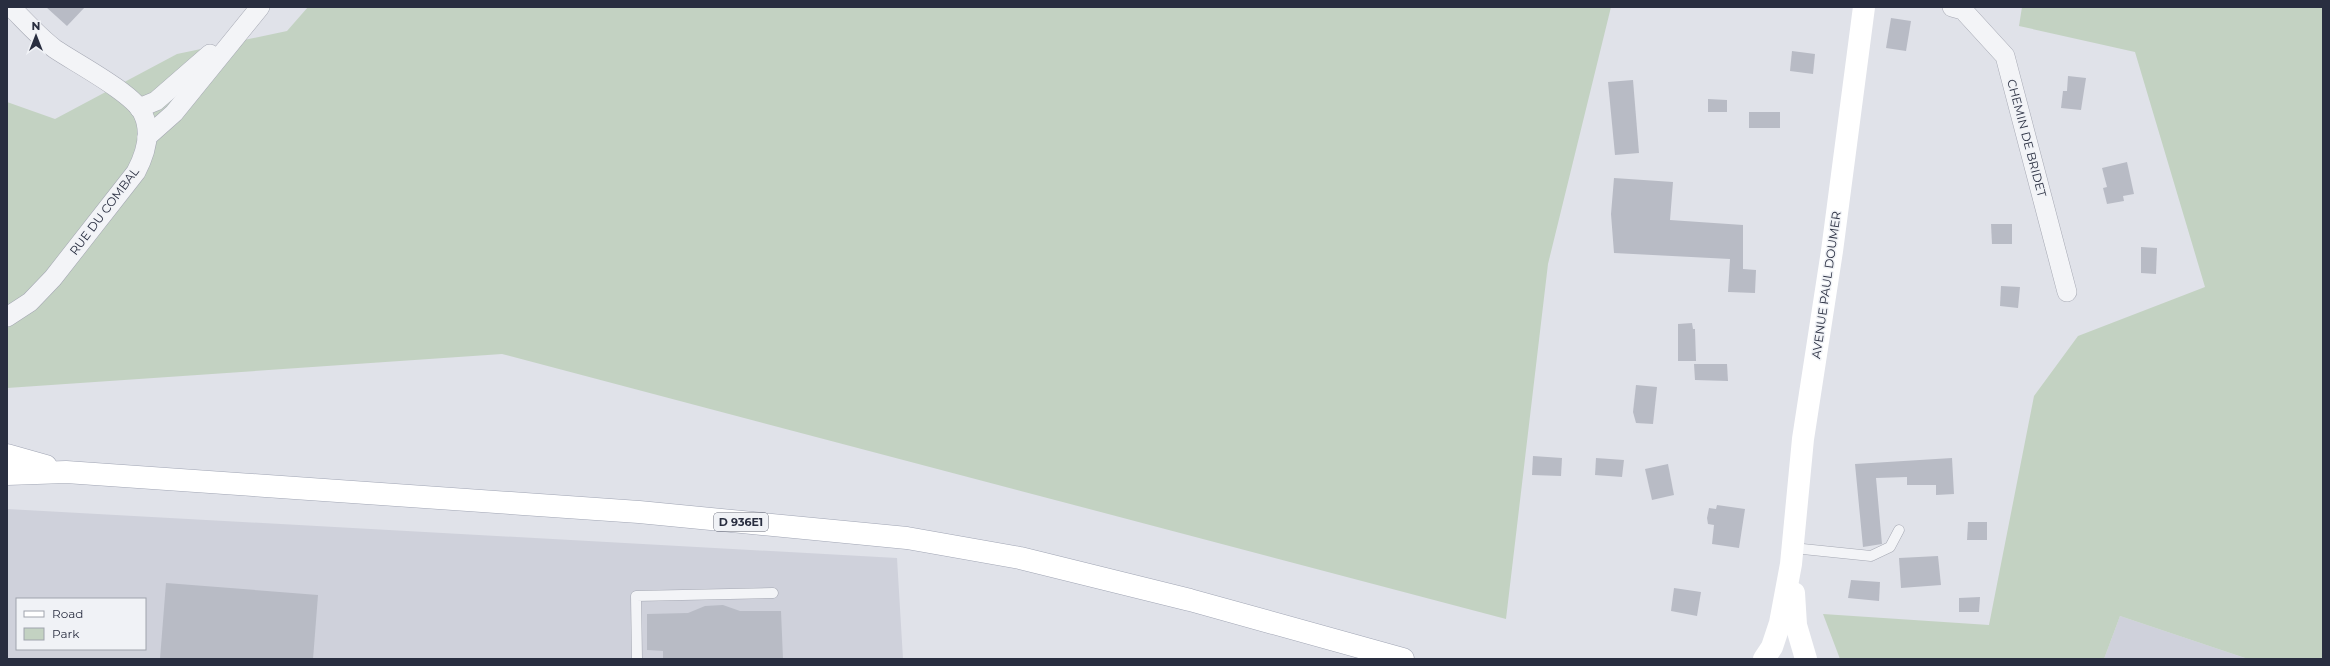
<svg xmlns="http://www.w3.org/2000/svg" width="2330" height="666" viewBox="0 0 2330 666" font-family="Montserrat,sans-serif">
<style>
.built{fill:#cfd1db;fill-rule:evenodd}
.green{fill:#c3d2c2}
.building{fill:#b8bbc5}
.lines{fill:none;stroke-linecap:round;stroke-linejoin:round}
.service-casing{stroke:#a5a8b3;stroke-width:11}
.minor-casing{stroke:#a5a8b3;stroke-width:20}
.primary-casing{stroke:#a0a5b4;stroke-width:23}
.service{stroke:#f3f4f7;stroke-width:10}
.minor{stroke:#f3f4f7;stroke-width:19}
.secondary{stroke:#fff;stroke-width:22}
.primary{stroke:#fff;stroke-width:22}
.labels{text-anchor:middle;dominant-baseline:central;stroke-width:3;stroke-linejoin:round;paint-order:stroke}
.shield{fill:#f0f2f6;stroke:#656977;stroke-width:1}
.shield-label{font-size:11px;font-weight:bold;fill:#292e40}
.street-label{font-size:12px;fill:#292e40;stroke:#f0f2f6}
</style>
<rect width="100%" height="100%" fill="#e0e2e9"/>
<g class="built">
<path d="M 7,509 L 897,558 L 903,659 L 7,659 ZM 17,599 L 145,599 L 145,649 L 17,649 Z"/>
<polygon points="2120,616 2248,659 2104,659"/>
</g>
<g class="green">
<polygon points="308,7 1611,7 1548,264 1506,619 502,354 7,388 7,102 55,119 177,54 287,31"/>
<polygon points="2022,7 2323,7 2323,659 2248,659 2120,616 2104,659 1840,659 1823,614 1989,625 2034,396 2078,336 2205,287 2135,52 2019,26"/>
</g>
<g class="building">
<polygon points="46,7 85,7 67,26"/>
<polygon points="1891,18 1911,21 1906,51 1886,48"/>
<polygon points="1792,51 1815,54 1813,74 1790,71"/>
<polygon points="2068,76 2086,78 2081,110 2061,108 2063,91 2067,91"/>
<polygon points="1633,80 1639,153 1615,155 1608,82"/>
<polygon points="1708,99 1727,100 1727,112 1708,112"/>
<rect x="1749" y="112" width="31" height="16"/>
<polygon points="2127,162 2134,194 2123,196 2124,201 2107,204 2103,188 2107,187 2102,168"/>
<polygon points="1614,178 1673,182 1670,220 1743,225 1743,269 1756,270 1755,293 1728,292 1730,259 1614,253 1611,214"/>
<polygon points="1991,224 2012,224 2012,244 1992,244"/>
<polygon points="2141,247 2157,248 2156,274 2141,273"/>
<polygon points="2001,286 2020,287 2018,308 2000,306"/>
<polygon points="1692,323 1693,329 1695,329 1696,361 1678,361 1678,324"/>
<polygon points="1694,364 1727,364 1728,381 1695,380"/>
<polygon points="1636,385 1657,387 1653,424 1636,423 1633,412"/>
<polygon points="1533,456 1562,458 1561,476 1532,475"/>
<polygon points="1596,458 1624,460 1622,477 1595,475"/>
<polygon points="1952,458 1954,494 1936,495 1936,485 1907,485 1907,477 1876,478 1882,544 1863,547 1855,464"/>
<polygon points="1668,464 1674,495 1652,500 1645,469"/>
<polygon points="1717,505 1745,509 1739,548 1712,544 1714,525 1708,524 1707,518 1709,508 1716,509"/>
<polygon points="1968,522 1987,522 1987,540 1967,540"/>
<polygon points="1938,556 1941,585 1901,588 1899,558"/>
<polygon points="1851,580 1880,582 1879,601 1848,598"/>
<polygon points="166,583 318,595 313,659 160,659"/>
<polygon points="1674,588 1701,592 1697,616 1671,611"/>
<polygon points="1980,597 1979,612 1959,612 1959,598"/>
<polygon points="723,605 740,611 781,611 783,659 663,659 663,651 647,650 647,614 688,613 705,606"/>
</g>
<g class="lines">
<g class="service-casing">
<g id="service">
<polyline points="1793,548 1871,556 1890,547 1899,530"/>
<polyline points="637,659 636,596 773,593"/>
</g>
</g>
<g class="minor-casing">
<g id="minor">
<polyline points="1952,7 1963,10 2005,56 2067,292"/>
<polyline points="139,108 156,101 210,54"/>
<polyline points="147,137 174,113 260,7"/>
<path d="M 7,317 L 30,302 L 53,278 L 136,172 C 145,155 152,133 143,114 C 135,94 74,62 55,49 C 39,37 25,21 11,7"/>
</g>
</g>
<g class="primary-casing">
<g id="primary">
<polyline points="7,455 46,466"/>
<polyline points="7,474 66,472 639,512 907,538 1020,558 1190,600 1403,659"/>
</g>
</g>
<use href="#service" class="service"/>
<use href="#minor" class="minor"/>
<g class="secondary">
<polyline points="1794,593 1796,625 1806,659"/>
<polyline points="1764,659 1772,647 1780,623 1791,564 1803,439 1832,251 1864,7"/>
</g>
<use href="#primary" class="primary"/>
</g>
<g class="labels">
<rect class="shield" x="714" y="513" width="54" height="18" rx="3"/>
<g class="shield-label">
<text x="741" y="522">D 936E1</text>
</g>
<g class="street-label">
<text transform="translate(2027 138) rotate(75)">CHEMIN DE BRIDET</text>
<text transform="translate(104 211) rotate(-53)">RUE DU COMBAL</text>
<text transform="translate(1826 285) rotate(-82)">AVENUE PAUL DOUMER</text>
</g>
</g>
<rect width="2330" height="666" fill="none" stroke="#292e40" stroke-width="16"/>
<rect x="16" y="598" width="130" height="52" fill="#f0f2f6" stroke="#a0a4ad"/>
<rect x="24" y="611" width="20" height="6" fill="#ffffff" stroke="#a0a4ad"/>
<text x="52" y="618" font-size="12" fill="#292e40">Road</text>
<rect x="24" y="628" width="20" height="12" fill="#c3d2c2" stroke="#a0a4ad"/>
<text x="52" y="638" font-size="12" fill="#292e40">Park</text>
<g transform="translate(36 36)" stroke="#f0f2f6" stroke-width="3" paint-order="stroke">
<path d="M0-3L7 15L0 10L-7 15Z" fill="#292e40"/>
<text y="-6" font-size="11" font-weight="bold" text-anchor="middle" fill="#292e40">N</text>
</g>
</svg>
